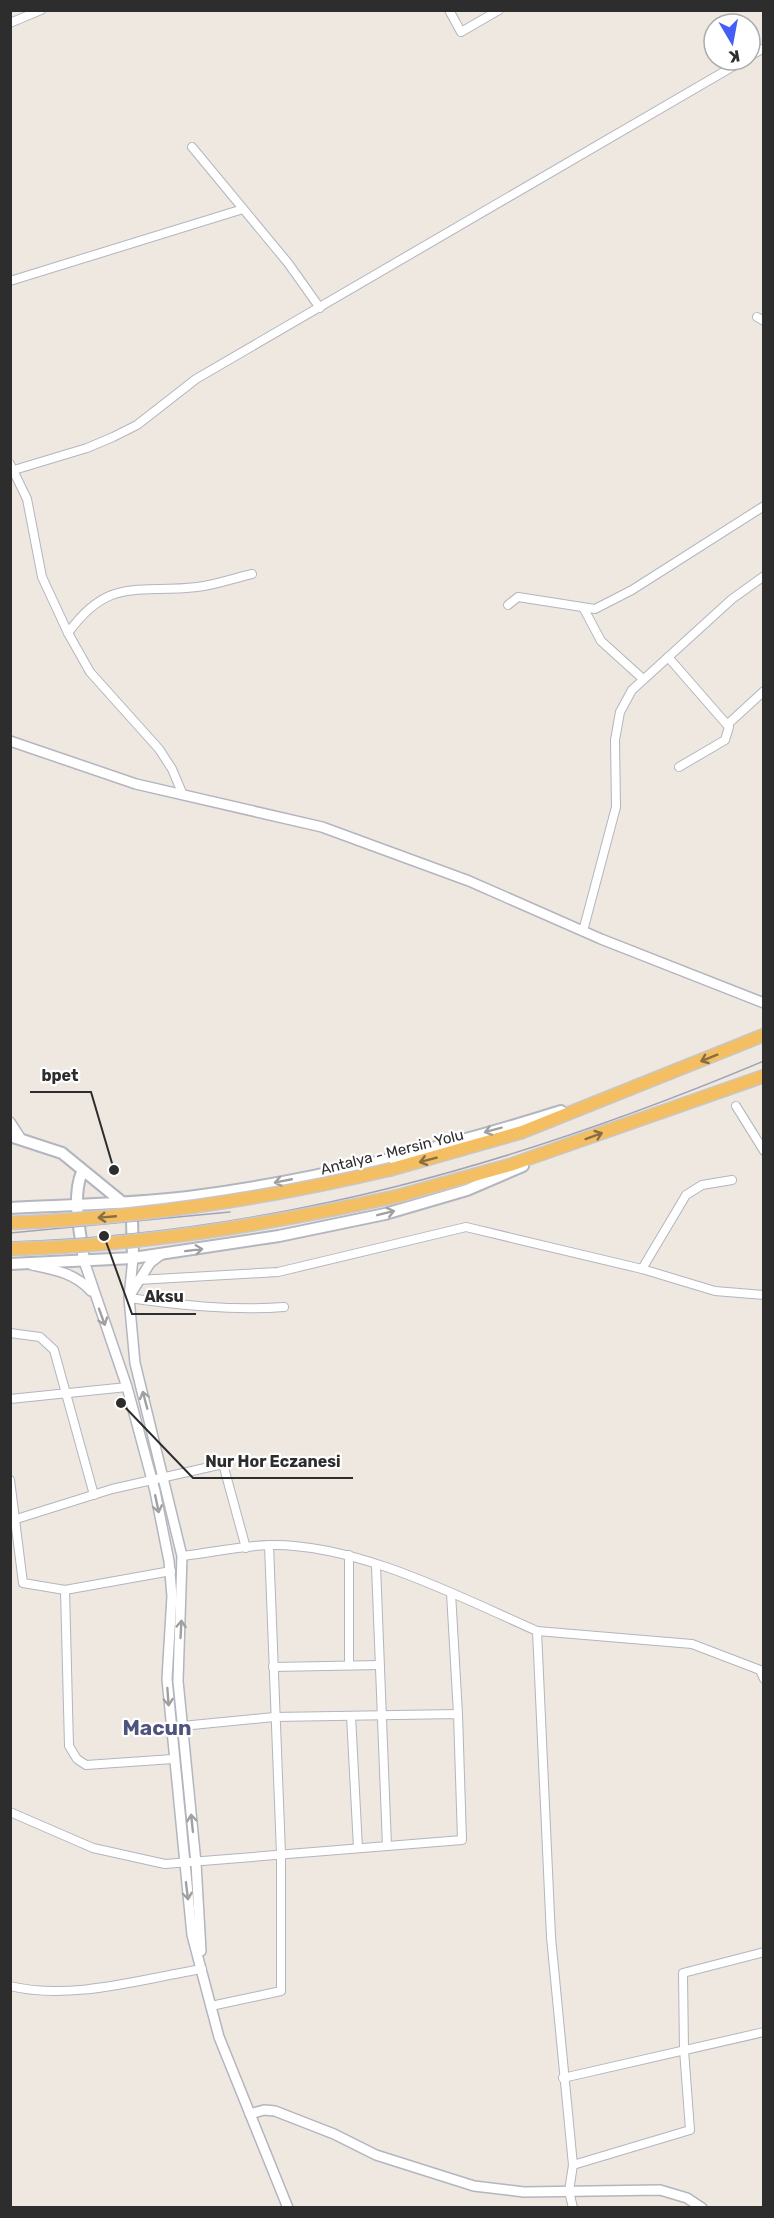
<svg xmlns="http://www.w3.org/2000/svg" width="774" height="2218" viewBox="0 0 774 2218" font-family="Rubik,sans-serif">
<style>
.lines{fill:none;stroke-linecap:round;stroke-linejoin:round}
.minor-casing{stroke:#b3b5bf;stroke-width:10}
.tertiary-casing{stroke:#b3b5bf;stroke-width:12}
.secondary-casing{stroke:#b3b5bf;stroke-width:14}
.trunk-casing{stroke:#c8c8c8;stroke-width:15}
.minor{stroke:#fff;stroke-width:8}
.tertiary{stroke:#fff;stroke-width:9}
.secondary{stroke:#fff;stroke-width:10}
.trunk{stroke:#f4be62;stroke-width:12}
.tram{stroke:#a2a4b6;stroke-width:1.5}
.trunk-bridge-casing{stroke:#c8c8c8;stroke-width:15;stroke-linecap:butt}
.trunk-bridge{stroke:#f4be62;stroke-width:12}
.oneway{stroke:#876e45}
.oneway2{stroke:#a0a0a0}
.labels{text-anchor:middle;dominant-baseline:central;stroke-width:4.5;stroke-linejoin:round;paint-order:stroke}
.street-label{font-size:15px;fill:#2d2d2d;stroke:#fff}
.district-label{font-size:21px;font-weight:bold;fill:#4e547d;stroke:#fff}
.leader{fill:none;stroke:#2d2d2d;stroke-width:2}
.callout-dot{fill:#2d2d2d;stroke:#fff;stroke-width:2}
.callout-label{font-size:16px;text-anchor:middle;font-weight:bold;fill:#2d2d2d;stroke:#fff;stroke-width:4.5;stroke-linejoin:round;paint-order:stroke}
</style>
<rect width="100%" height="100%" fill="#eee8e0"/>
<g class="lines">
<g class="minor-casing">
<g id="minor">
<polyline points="449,10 461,32 499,10"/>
<polyline points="10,23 41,10"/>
<polyline points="750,56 764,48"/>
<polyline points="192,147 288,263 320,308"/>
<polyline points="10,281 243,209"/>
<polyline points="757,317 764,321"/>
<polyline points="10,464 27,499 42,577 68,633 90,672 159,749 172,769 183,795"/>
<polyline points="14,470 87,448 113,437 137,425 196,379 744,60"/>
<polyline points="508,605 518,597 595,609 632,590 764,506"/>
<polyline points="584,609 601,641 643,679"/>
<path d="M 68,633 C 109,576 137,594 197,587 C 216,585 234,578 252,574"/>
<polyline points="668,657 729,727 725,740 679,767"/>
<polyline points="728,724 764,691"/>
<polyline points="583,931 616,807 615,740 620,712 632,690 732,599 764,576"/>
<polyline points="736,1106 764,1151"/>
<polyline points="642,1269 686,1195 702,1185 732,1180"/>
<polyline points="138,1280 278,1272 466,1227 642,1269 715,1291 764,1295"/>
<path d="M 129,1298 C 180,1305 232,1311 284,1307"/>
<polyline points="10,1333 40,1337 54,1350 94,1495"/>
<polyline points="10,1399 127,1387"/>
<polyline points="10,1480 23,1583 65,1590 171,1571"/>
<polyline points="10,1521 112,1489 223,1464 246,1548"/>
<polyline points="349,1555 349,1665"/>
<path d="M 182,1556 C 210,1553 240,1546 269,1545 C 356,1543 458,1596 537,1631 L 551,1937 L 573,2165"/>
<polyline points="376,1566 387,1846"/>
<polyline points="65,1590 69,1746 77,1759 86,1765 173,1759"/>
<polyline points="451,1593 458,1714"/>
<polyline points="537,1631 692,1644 760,1670 764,1679"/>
<polyline points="273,1667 379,1665"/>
<polyline points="351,1716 358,1848"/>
<polyline points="10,1812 93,1848 165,1864 462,1840 458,1714 274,1717 182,1726"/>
<path d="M 10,1986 C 71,2001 141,1979 202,1969"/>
<polyline points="211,2006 281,1991 281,1854 269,1545"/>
<polyline points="563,2078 764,2032"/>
<polyline points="573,2208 569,2191 573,2165 690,2130 684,2050 683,1973 764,1952"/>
</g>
</g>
<g class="tertiary-casing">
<g id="tertiary">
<polyline points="10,741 136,784 322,827 469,881 601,939 764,1003"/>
<polyline points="10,1122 21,1139"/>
<polyline points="133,1258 129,1298 135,1363 182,1556 178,1681 196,1863 201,1951"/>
<polyline points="84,1261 127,1387 155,1491 169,1561 172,1596 167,1679 192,1935 219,2037 288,2208"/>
<path d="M 32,1265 C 55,1270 75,1273 91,1291"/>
<polyline points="130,1295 150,1263 162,1254"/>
<polyline points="250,2114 264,2110 275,2111 334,2134 376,2155 474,2186 524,2192 660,2190 687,2198 702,2208"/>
</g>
</g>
<g class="secondary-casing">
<g id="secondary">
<polyline points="10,1136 62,1153 122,1202 132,1220 133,1258"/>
<path d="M 82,1172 C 71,1198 81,1234 84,1261"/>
<path d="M 10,1208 C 70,1205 129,1204 188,1197 C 313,1181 440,1149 561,1111"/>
<polyline points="10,1264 133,1258 279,1236 385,1214 467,1190 523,1166"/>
</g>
</g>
<g class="trunk-casing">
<g id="trunk">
<polyline points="392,1169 522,1132 764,1035"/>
<polyline points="398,1196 510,1165 764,1076"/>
</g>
</g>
<use href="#minor" class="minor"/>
<use href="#tertiary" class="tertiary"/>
<use href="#secondary" class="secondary"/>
<use href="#trunk" class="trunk"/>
<g class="tram">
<polyline points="10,1233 230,1212"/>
<path d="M 10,1242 C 275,1234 521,1163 764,1061"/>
</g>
<g class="trunk-bridge-casing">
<g id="trunk-bridge">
<path d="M 10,1223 C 140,1218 266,1199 392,1169"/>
<path d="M 10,1249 C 142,1246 270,1224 398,1196"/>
</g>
</g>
<use href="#trunk-bridge" class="trunk-bridge"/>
</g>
<defs><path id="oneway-shaft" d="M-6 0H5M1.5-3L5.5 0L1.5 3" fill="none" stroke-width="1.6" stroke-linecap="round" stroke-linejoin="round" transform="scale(1.5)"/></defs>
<g class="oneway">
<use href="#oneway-shaft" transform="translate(709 1058) rotate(158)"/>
<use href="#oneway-shaft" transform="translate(594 1136) rotate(-20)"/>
<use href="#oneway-shaft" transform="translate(428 1160) rotate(165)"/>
<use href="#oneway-shaft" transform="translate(107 1217) rotate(175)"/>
</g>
<g class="oneway2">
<use href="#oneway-shaft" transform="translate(493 1130) rotate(165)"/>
<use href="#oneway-shaft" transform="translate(283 1181) rotate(169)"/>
<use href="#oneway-shaft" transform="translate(386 1213) rotate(-14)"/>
<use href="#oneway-shaft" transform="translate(194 1250) rotate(-7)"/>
<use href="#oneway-shaft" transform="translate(102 1317) rotate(70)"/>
<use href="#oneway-shaft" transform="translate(145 1400) rotate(-105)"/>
<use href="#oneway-shaft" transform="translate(157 1504) rotate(78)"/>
<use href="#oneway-shaft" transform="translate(181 1629) rotate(-87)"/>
<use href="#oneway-shaft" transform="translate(168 1697) rotate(86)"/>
<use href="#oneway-shaft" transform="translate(192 1823) rotate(-96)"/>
<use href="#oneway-shaft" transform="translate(187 1891) rotate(83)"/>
</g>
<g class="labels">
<g class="street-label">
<text transform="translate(392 1152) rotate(-14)">Antalya - Mersin Yolu</text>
</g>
<g class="district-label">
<text x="157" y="1727">Macun</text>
</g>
</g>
<path class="leader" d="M114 1170L91 1092H30M104 1236L132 1314H196M121 1403L193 1478H353"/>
<g class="callout-dot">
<circle cx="114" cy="1170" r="6"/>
<circle cx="104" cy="1236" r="6"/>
<circle cx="121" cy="1403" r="6"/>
</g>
<g class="callout-label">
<text x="60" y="1081">bpet</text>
<text x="164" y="1302">Aksu</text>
<text x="273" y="1467">Nur Hor Eczanesi</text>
</g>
<rect width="774" height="2218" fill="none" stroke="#2d2d2d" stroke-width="24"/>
<g transform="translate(732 42) rotate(170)"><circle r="28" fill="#ffffff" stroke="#ababab" stroke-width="1.5"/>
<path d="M0-4.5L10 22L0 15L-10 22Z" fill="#455ef5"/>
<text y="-9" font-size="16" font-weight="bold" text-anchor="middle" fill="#2d2d2d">K</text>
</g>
</svg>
